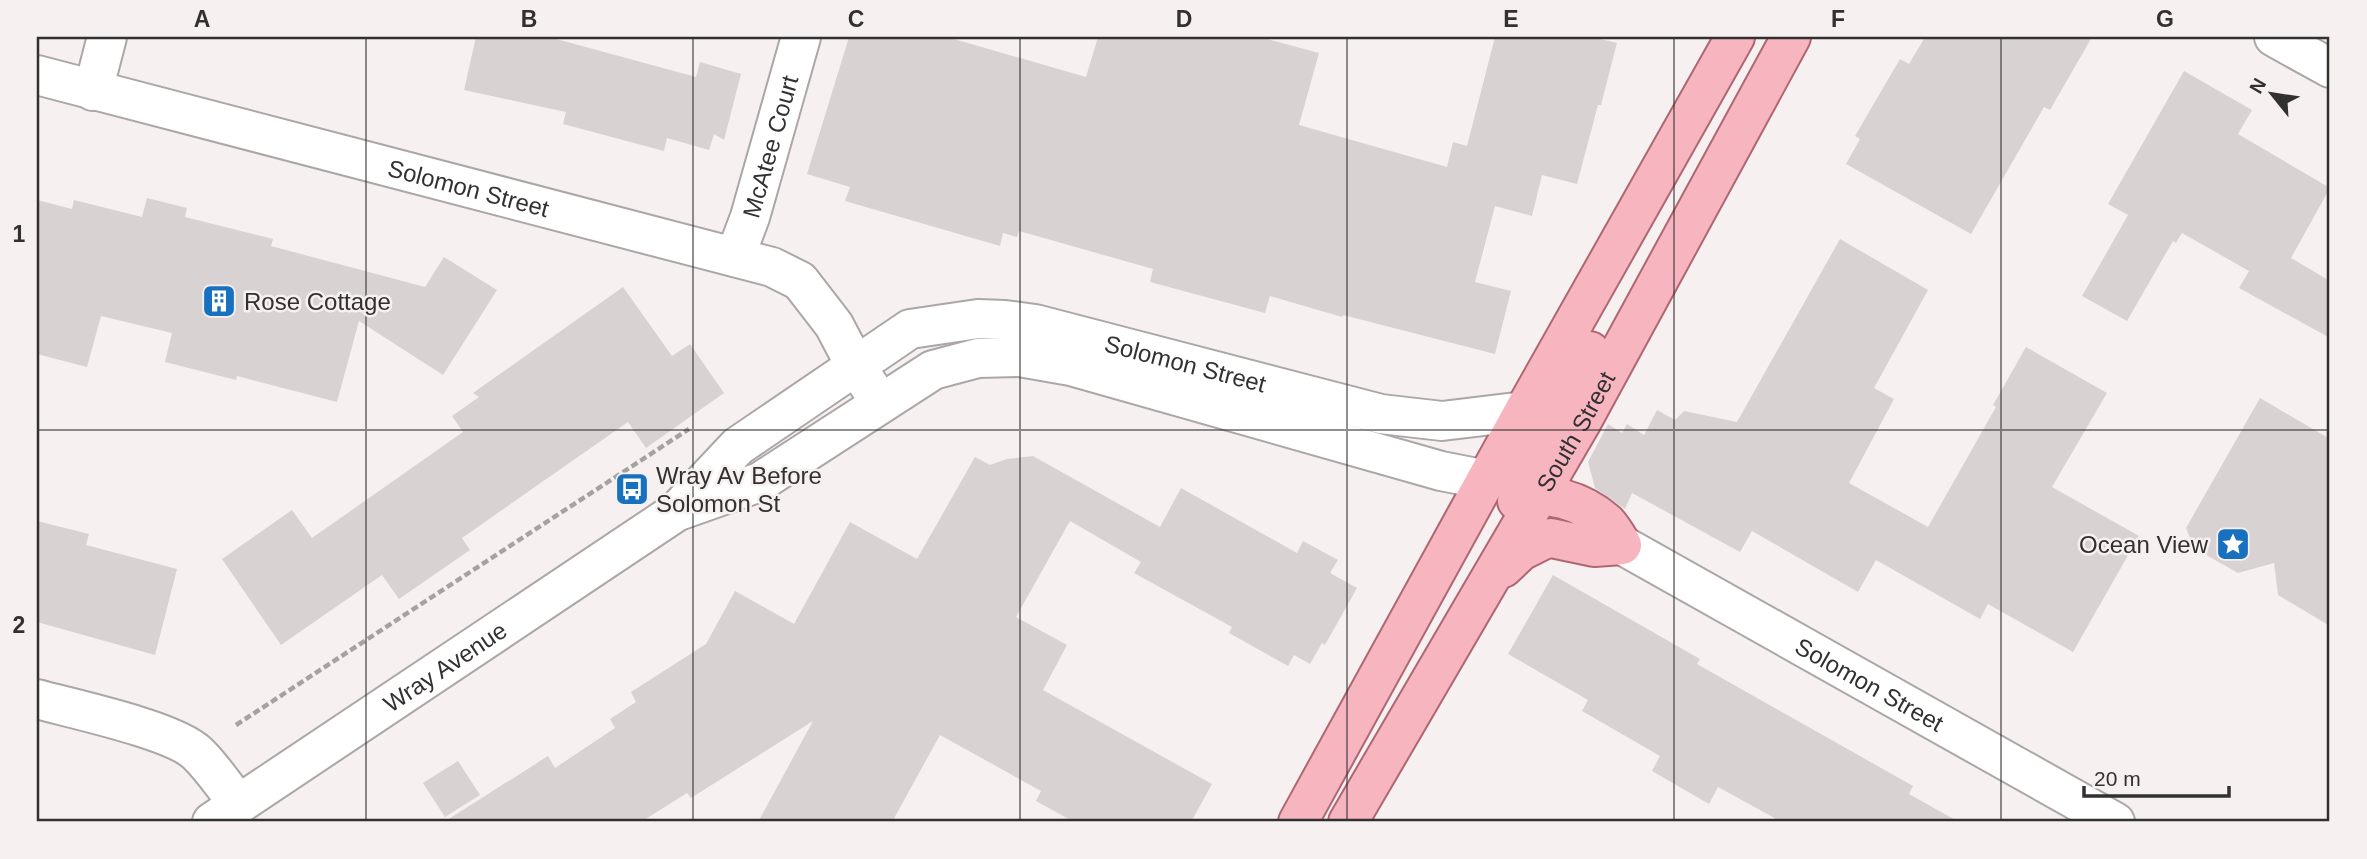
<svg xmlns="http://www.w3.org/2000/svg" width="2367" height="859" viewBox="0 0 2367 859" font-family="Arial,sans-serif">
<style>
.building{fill:#d9d2d3}
.lines{fill:none;stroke-linecap:round;stroke-linejoin:round}
.minor-casing{stroke:#aca6a6;stroke-width:42}
.tertiary-casing{stroke:#aca6a6;stroke-width:42}
.primary-casing{stroke:#ae6772;stroke-width:42}
.path{stroke:#a7a2a2;stroke-width:4.5;stroke-dasharray:7 3.5;stroke-linecap:butt}
.minor{stroke:#fff;stroke-width:38}
.tertiary{stroke:#fff;stroke-width:38}
.primary{stroke:#f7b5bf;stroke-width:38}
.grid{fill:none;stroke:#333031;stroke-width:2;stroke-opacity:0.55}
.labels{text-anchor:middle;dominant-baseline:central;stroke-width:5;stroke-linejoin:round;paint-order:stroke}
.street-label{font-size:24px;fill:#333031;stroke:#f7f0f0}
.poi-label{font-size:24px;fill:#333031;stroke:#f7f0f0;text-anchor:start}
.neatline{fill:none;stroke:#333031;stroke-width:2.5}
.grid-label{font-size:23px;text-anchor:middle;font-weight:bold;fill:#333031}
</style>
<rect width="100%" height="100%" fill="#f7f0f0"/>
<g class="building">
<polygon points="476,37 549,37 696,77 700,62 741,74 724,140 714,134 709,150 667,138 664,151 563,124 566,112 464,90"/>
<polygon points="849,37 947,37 1086,77 1098,37 1260,37 1319,53 1299,125 1447,167 1453,142 1467,146 1495,37 1592,37 1617,43 1601,105 1598,105 1577,184 1542,175 1532,216 1495,206 1475,282 1511,291 1495,354 1343,315 1342,317 1270,296 1265,313 1150,282 1153,269 1019,231 1017,237 1003,233 1000,246 845,201 850,187 807,174"/>
<polygon points="1925,37 2092,37 2050,110 2044,107 1971,234 1846,164 1860,139 1855,136 1900,59 1909,64"/>
<polygon points="2184,71 2252,110 2238,134 2330,188 2291,258 2330,281 2330,338 2239,288 2249,271 2182,233 2176,243 2173,241 2127,321 2082,296 2128,215 2108,204"/>
<polygon points="147,198 187,208 185,217 273,239 271,246 425,287 444,257 497,290 443,375 359,321 337,402 237,376 236,380 165,362 172,333 101,316 87,367 37,354 37,200 72,209 74,200 142,217"/>
<polygon points="1840,239 1928,290 1874,388 1894,399 1849,483 1928,527 1996,407 1993,405 2026,347 2107,393 2052,487 2139,536 2073,652 1988,604 1980,619 1876,560 1858,592 1752,531 1740,552 1632,493 1625,509 1595,488 1588,462 1608,424 1622,433 1627,424 1644,435 1657,410 1675,420 1684,411 1737,422"/>
<polygon points="623,287 672,356 690,344 724,393 646,448 628,422 462,538 470,550 399,599 382,575 281,645 222,559 292,510 312,538 463,432 452,416 479,397 473,393"/>
<polygon points="2260,398 2330,439 2330,626 2278,595 2274,563 2238,573 2194,548 2186,528"/>
<polygon points="1033,456 1160,527 1181,488 1297,553 1303,541 1338,560 1330,573 1357,588 1325,645 1322,643 1310,664 1294,655 1288,666 1229,633 1232,627 1134,573 1141,562 1070,521 1016,617 1067,645 1043,690 1212,784 1191,822 1074,822 1036,801 1041,791 940,735 892,822 758,822 813,721 691,798 687,793 641,822 444,822 548,756 555,768 615,728 610,719 636,702 631,692 706,644 735,591 794,624 850,522 917,559 975,457 990,465 1007,459"/>
<polygon points="37,521 89,534 86,545 177,569 155,655 37,622"/>
<polygon points="1553,575 1700,659 1697,664 1913,786 1909,794 1959,822 1782,822 1718,787 1709,804 1652,771 1660,756 1582,711 1588,700 1508,654"/>
<polygon points="458,761 480,795 445,817 423,783"/>
</g>
<g class="lines">
<g class="minor-casing">
<g id="minor">
<polyline points="2274,37 2330,68"/>
<path id="s1" d="M 37,75 L 772,267 L 800,281 L 834,325 L 855,365 L 881,403"/>
<polyline points="93,91 107,37"/>
<path id="s2" d="M 735,257 L 750,217 L 801,37"/>
<path id="s3" d="M 1622,545 L 2115,822"/>
<path d="M 37,699 C 73,709 173,730 197,753 C 213,768 225,788 239,804"/>
</g>
</g>
<g class="tertiary-casing">
<g id="tertiary">
<polyline points="681,510 760,482 933,370 978,358 1019,357 1071,366 1441,471 1487,480"/>
<path id="s4" d="M 212,822 L 676,512 L 738,446 L 910,329 L 978,319 L 1005,320 L 1035,324 L 1381,414 L 1442,421 L 1524,411"/>
</g>
</g>
<g class="primary-casing">
<g id="primary">
<path d="M 1494,478 C 1537,466 1569,388 1590,351"/>
<path d="M 1503,568 L 1521,551 L 1543,540 L 1551,538 L 1594,547 L 1622,545 C 1617,537 1612,528 1606,522 C 1583,502 1545,488 1517,501"/>
<polyline points="1298,822 1524,411 1735,37"/>
<path id="s5" d="M 1348,822 L 1581,423 L 1791,37"/>
</g>
</g>
<polyline class="path" points="236,725 689,429"/>
<use href="#minor" class="minor"/>
<use href="#tertiary" class="tertiary"/>
<use href="#primary" class="primary"/>
</g>
<path class="grid" d="M 366,37 L 366,822M 693,37 L 693,822M 1020,37 L 1020,822M 1347,37 L 1347,822M 1674,37 L 1674,822M 2001,37 L 2001,822M 37,430 L 2330,430"/>
<defs>
<g id="building-square" transform="scale(1.75)"><rect x="-9" y="-9" width="18" height="18" rx="4" fill="#1771be" stroke="#f7f0f0"/><path d="M-4-6H4V6H1V3H-1V6H-4ZM-2.5-4.3h1.7v1.8h-1.7ZM.8-4.3h1.7v1.8H.8ZM-2.5-1h1.7V.8h-1.7ZM.8-1h1.7V.8H.8Z" fill="#fff"/></g>
<g id="bus-square" transform="scale(1.75)"><rect x="-9" y="-9" width="18" height="18" rx="4" fill="#1771be" stroke="#f7f0f0"/><path d="M-5-6H5V4H4V6H2V4H-2V6H-4V4H-5ZM-3.5-4V0h7V-4ZM-3.5 1.2v1.5H-2V1.2ZM2 1.2v1.5H3.5V1.2Z" fill="#fff"/></g>
<g id="sight-square" transform="scale(1.75)"><rect x="-9" y="-9" width="18" height="18" rx="4" fill="#1771be" stroke="#f7f0f0"/><path d="M0-6L1.8-2.2L6-1.7L2.9 1.2L3.7 5.4L0 3.3L-3.7 5.4L-2.9 1.2L-6-1.7L-1.8-2.2Z" fill="#fff"/></g>
</defs>
<g fill-rule="evenodd">
<use href="#building-square" x="219" y="301"/>
<use href="#bus-square" x="632" y="489"/>
<use href="#sight-square" x="2233" y="544"/>
</g>
<g class="labels">
<g class="street-label">
<text stroke="none"><textPath href="#s2" startOffset="116">McAtee Court</textPath></text>
<text stroke="none"><textPath href="#s1" startOffset="446">Solomon Street</textPath></text>
<text stroke="none"><textPath href="#s4" startOffset="1138">Solomon Street</textPath></text>
<text stroke="none"><textPath href="#s5" startOffset="452">South Street</textPath></text>
<text stroke="none"><textPath href="#s4" startOffset="280">Wray Avenue</textPath></text>
<text stroke="none"><textPath href="#s3" startOffset="284">Solomon Street</textPath></text>
</g>
<g class="poi-label">
<text x="244" y="301">Rose Cottage</text>
<text x="656" y="475">Wray Av Before<tspan x="656" dy="28">Solomon St</tspan></text>
<text x="2208" y="544" text-anchor="end">Ocean View</text>
</g>
</g>
<rect width="2367" height="859" fill="none" stroke="#f7f0f0" stroke-width="77"/>
<g transform="translate(2272 94) rotate(300)" stroke="#f7f0f0" stroke-width="5" paint-order="stroke">
<path d="M0-5L12 26L0 18L-12 26Z" fill="#333031"/>
<text y="-10" font-size="19" font-weight="bold" text-anchor="middle" fill="#333031">N</text>
</g>
<path d="M2084 786v10h145v-10" fill="none" stroke="#333031" stroke-width="3.5"/>
<text x="2094" y="786" font-size="21" fill="#333031" stroke="#f7f0f0" stroke-width="5" paint-order="stroke">20 m</text>
<rect x="38" y="38" width="2290" height="782" class="neatline"/>
<g class="grid-label">
<text x="202" y="27">A</text>
<text x="529" y="27">B</text>
<text x="856" y="27">C</text>
<text x="1184" y="27">D</text>
<text x="1511" y="27">E</text>
<text x="1838" y="27">F</text>
<text x="2165" y="27">G</text>
<text x="19" y="242">1</text>
<text x="19" y="633">2</text>
</g>
</svg>
